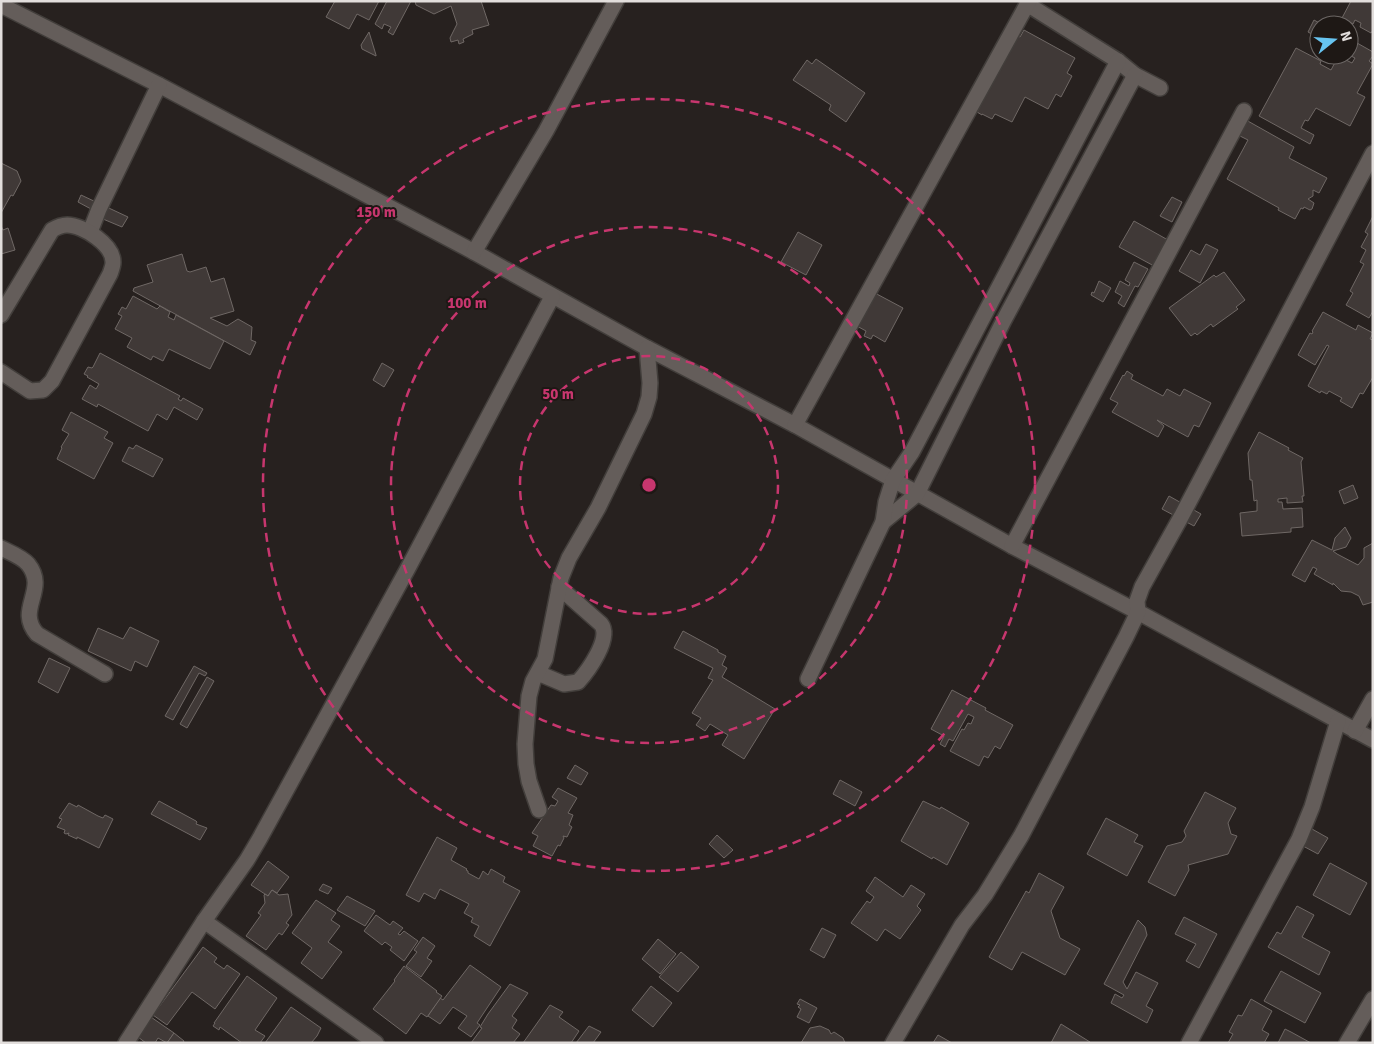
<svg xmlns="http://www.w3.org/2000/svg" width="1374" height="1044" viewBox="0 0 1374 1044" font-family="Signika,sans-serif">
<style>
.building{fill:#403937;stroke:#6f6865}
.lines{fill:none;stroke-linecap:round;stroke-linejoin:round}
.minor-casing{stroke:#423e3b;stroke-width:18}
.minor{stroke:#645d5a;stroke-width:15}
.ring{fill:none;stroke:#c7366e;stroke-width:2.5;stroke-dasharray:9 6}
.centre{fill:#c7366e;stroke:#1e1815;stroke-width:2.5}
.ring-label{font-size:15px;text-anchor:middle;font-weight:bold;fill:#c7366e;stroke:#1e1815;stroke-width:4;stroke-linejoin:round;paint-order:stroke}
</style>
<rect width="100%" height="100%" fill="#27211f"/>
<g class="building">
<polygon points="335,1 379,1 369,20 357,14 349,29 326,17"/>
<polygon points="387,1 411,1 393,35 388,32 391,27 384,24 382,29 375,24"/>
<polygon points="415,1 481,1 489,25 472,30 473,34 463,39 464,42 459,44 458,40 451,42 450,38 457,24 451,6 434,14 416,5"/>
<polygon points="1351,1 1373,1 1373,30 1371,33 1360,27 1361,23 1355,20 1353,24 1342,18"/>
<polygon points="1314,20 1323,25 1319,25 1319,38 1308,32"/>
<polygon points="1024,30 1075,58 1067,73 1072,76 1061,97 1056,94 1048,109 1025,97 1012,122 995,114 992,119 982,114 982,115 977,112 991,85 1014,34 1020,37"/>
<polygon points="369,32 376,55 376,56 362,49 361,45"/>
<polygon points="1350,39 1373,52 1373,56 1369,61 1373,64 1357,93 1365,97 1350,126 1316,108 1308,121 1305,120 1301,128 1314,135 1310,144 1259,116 1296,48 1321,61 1320,64 1331,70 1339,55 1349,55 1346,60 1352,63 1355,58 1349,55"/>
<polygon points="816,59 865,93 846,122 829,110 831,105 793,80 807,60 812,64"/>
<polygon points="1246,120 1294,147 1289,158 1327,178 1319,193 1313,190 1313,196 1308,199 1314,203 1312,209 1310,210 1304,207 1303,209 1301,208 1295,219 1278,210 1279,208 1227,179 1248,140 1238,135"/>
<polygon points="1,163 17,171 21,181 13,196 11,195 1,213"/>
<polygon points="81,195 128,217 122,227 103,219 104,216 78,202"/>
<polygon points="1172,197 1182,202 1172,222 1160,216"/>
<polygon points="1373,216 1373,311 1369,318 1346,305 1353,293 1350,291 1364,264 1360,262 1366,250 1361,247 1368,234 1365,232"/>
<polygon points="1134,221 1168,240 1154,266 1119,247"/>
<polygon points="1,226 3,230 8,228 15,250 1,254"/>
<polygon points="798,232 822,245 806,275 781,262"/>
<polygon points="1206,244 1218,250 1200,283 1179,271 1191,250 1200,255"/>
<polygon points="182,254 187,271 190,272 206,267 211,282 224,278 234,311 210,318 227,326 238,319 252,327 251,340 256,342 250,355 133,291 134,288 153,282 147,265"/>
<polygon points="1134,262 1148,269 1138,287 1135,286 1124,307 1118,303 1122,296 1115,292 1120,281 1129,286 1130,283 1125,280"/>
<polygon points="1224,272 1245,300 1236,307 1238,309 1213,327 1211,324 1197,335 1195,333 1191,336 1169,308 1214,275 1216,277"/>
<polygon points="1099,281 1111,288 1103,302 1091,295 1092,292 1094,293"/>
<polygon points="873,292 903,308 885,342 873,335 871,339 864,336 866,331 855,325"/>
<polygon points="133,296 157,309 160,306 170,312 168,317 174,320 176,315 224,341 210,369 169,349 163,361 153,356 151,360 127,347 132,338 115,329 122,316 118,314 122,307 126,309"/>
<polygon points="1323,312 1356,330 1358,325 1373,333 1370,339 1373,340 1373,377 1363,394 1360,393 1352,408 1340,401 1342,398 1329,391 1327,394 1321,391 1320,393 1308,386 1329,346 1327,345 1315,365 1298,355 1310,333 1312,334 1313,332 1312,331"/>
<polygon points="100,353 180,396 178,399 181,401 183,398 203,409 197,420 174,407 167,420 157,414 148,431 98,404 97,407 82,399 90,385 96,389 99,384 87,377 88,376 84,374 88,367 92,368 93,367"/>
<polygon points="382,363 394,370 384,387 373,380"/>
<polygon points="1127,371 1133,375 1131,379 1163,396 1167,389 1180,396 1184,389 1211,403 1199,427 1194,425 1188,437 1157,420 1164,426 1158,437 1112,412 1118,403 1110,399 1123,375 1124,376"/>
<polygon points="71,412 108,432 104,438 113,443 94,479 57,459 62,448 61,447 69,434 62,430"/>
<polygon points="1259,432 1289,448 1288,450 1303,458 1301,462 1304,496 1302,496 1303,502 1287,503 1287,498 1278,499 1278,502 1282,502 1283,509 1302,508 1303,527 1291,528 1291,532 1242,536 1240,513 1257,511 1257,500 1254,501 1252,480 1250,480 1248,453"/>
<polygon points="136,445 163,459 153,477 122,461 129,447 133,449"/>
<polygon points="1353,485 1358,498 1344,504 1339,491"/>
<polygon points="1169,496 1201,514 1194,526 1162,509"/>
<polygon points="1345,527 1351,538 1346,547 1333,551 1337,554 1358,565 1364,558 1364,548 1373,543 1373,602 1363,605 1359,596 1351,592 1341,591 1333,583 1333,585 1314,574 1317,569 1313,567 1305,582 1292,575 1312,540 1332,550 1335,538"/>
<polygon points="130,627 159,641 147,667 135,661 131,671 88,651 98,628 123,639"/>
<polygon points="683,631 718,650 718,652 726,656 722,665 727,668 722,677 775,709 744,759 722,745 728,735 710,724 705,731 696,725 701,718 692,713 713,680 708,678 713,668 674,648"/>
<polygon points="49,658 70,668 58,693 38,682"/>
<polygon points="194,666 207,673 205,676 199,673 173,720 165,716"/>
<polygon points="207,677 214,681 187,728 180,724"/>
<polygon points="952,690 986,708 985,710 1013,725 1000,749 995,746 988,758 984,756 979,766 950,751 962,729 964,730 968,723 971,724 974,717 968,714 953,741 949,739 945,747 940,744 944,736 931,729"/>
<polygon points="575,765 588,773 581,785 567,778"/>
<polygon points="840,780 862,792 855,806 833,794"/>
<polygon points="558,788 577,798 568,813 573,815 569,825 572,827 567,837 563,836 564,838 560,846 558,845 552,856 533,846 538,836 532,833 551,805 555,806 558,801 552,797"/>
<polygon points="1205,792 1236,808 1228,823 1231,834 1237,836 1228,854 1188,865 1189,870 1175,896 1148,882 1167,846 1182,842 1186,836 1184,831"/>
<polygon points="159,801 196,821 197,822 196,824 207,828 200,840 151,814"/>
<polygon points="923,801 940,809 941,807 969,823 947,865 933,857 932,859 901,841"/>
<polygon points="69,803 77,807 78,805 98,816 103,818 105,815 113,819 99,848 77,837 77,839 68,835 69,833 66,834 64,833 65,830 57,827 62,819 59,818"/>
<polygon points="1106,818 1138,835 1134,842 1143,846 1127,876 1087,854"/>
<polygon points="1312,829 1328,838 1318,854 1303,846"/>
<polygon points="717,835 733,850 724,858 709,844"/>
<polygon points="437,837 457,848 451,860 467,869 466,870 468,871 468,873 479,879 483,871 488,875 491,869 505,877 503,882 520,891 490,946 474,936 479,926 471,922 473,918 464,913 469,904 440,889 435,899 424,893 419,902 406,895"/>
<polygon points="268,861 289,877 277,893 272,890 268,896 251,885"/>
<polygon points="1330,863 1367,883 1350,915 1313,895"/>
<polygon points="1039,873 1064,887 1051,911 1060,938 1080,949 1065,975 1022,952 1012,970 989,957 1025,893 1026,891 1029,893"/>
<polygon points="875,877 903,897 911,885 925,894 917,906 921,910 900,939 885,929 877,941 851,923 867,901 870,903 874,897 866,891"/>
<polygon points="323,884 332,888 328,894 319,890"/>
<polygon points="272,890 279,895 288,894 292,915 286,923 289,925 282,935 279,933 266,950 246,936 261,915 258,913 265,903 264,895 265,894 268,896"/>
<polygon points="347,896 375,911 365,926 337,910"/>
<polygon points="316,900 336,913 331,920 340,926 328,942 342,952 322,979 301,963 312,948 292,933"/>
<polygon points="1297,906 1314,915 1302,937 1330,952 1319,975 1268,947 1277,932 1281,934"/>
<polygon points="376,915 390,925 393,921 403,928 398,934 400,935 404,931 418,941 404,961 390,950 392,947 385,942 382,945 364,931"/>
<polygon points="1184,917 1217,934 1199,968 1186,961 1196,944 1175,934"/>
<polygon points="1138,920 1145,927 1147,935 1123,982 1127,989 1136,972 1158,983 1146,1006 1153,1010 1147,1023 1111,1003 1115,994 1122,998 1124,995 1104,984"/>
<polygon points="822,928 836,935 824,958 810,950"/>
<polygon points="423,937 435,946 427,958 432,961 421,977 406,966 417,952 414,950"/>
<polygon points="658,939 676,954 660,974 642,959"/>
<polygon points="203,947 217,958 214,962 224,969 227,965 240,974 215,1009 192,992 167,1025 153,1015"/>
<polygon points="681,952 699,967 678,992 659,977"/>
<polygon points="470,965 501,987 477,1023 480,1025 471,1037 458,1028 467,1016 453,1007 440,1024 428,1016 440,998 443,1000"/>
<polygon points="404,966 437,991 436,992 442,996 427,1017 421,1013 406,1034 373,1009 395,981 394,980"/>
<polygon points="1281,971 1321,993 1305,1023 1264,1001"/>
<polygon points="247,976 277,998 255,1030 265,1036 260,1043 242,1043 220,1027 219,1030 213,1026 215,1023 214,1023"/>
<polygon points="510,984 528,993 512,1016 517,1020 512,1028 520,1034 513,1043 471,1043 482,1028 480,1027 488,1014"/>
<polygon points="651,986 672,1003 653,1027 632,1010"/>
<polygon points="800,999 817,1008 809,1023 797,1017 801,1009 798,1007 800,1005 797,1004"/>
<polygon points="1251,999 1272,1011 1262,1030 1269,1034 1264,1043 1228,1043 1233,1034 1229,1032 1238,1015 1242,1016"/>
<polygon points="550,1005 563,1012 559,1017 579,1031 571,1043 523,1043"/>
<polygon points="291,1007 321,1028 317,1036 311,1043 265,1043"/>
<polygon points="148,1015 174,1033 167,1043 158,1038 155,1043 146,1043 134,1034"/>
<polygon points="1061,1024 1090,1042 1089,1043 1051,1043"/>
<polygon points="589,1026 601,1032 593,1043 576,1043"/>
<polygon points="820,1026 829,1030 831,1034 834,1032 843,1038 845,1043 801,1043 810,1028"/>
<polygon points="1285,1029 1291,1032 1311,1043 1278,1043"/>
<polygon points="174,1033 184,1041 183,1043 167,1043"/>
<polygon points="938,1035 952,1043 933,1043"/>
</g>
<g class="lines">
<g class="minor-casing">
<g id="minor">
<polyline points="1027,4 1118,61 1135,75 1160,88"/>
<polyline points="1,5 159,85 474,252 647,348 795,425 1012,546 1138,612 1373,740"/>
<polyline points="90,232 99,209 159,85"/>
<polyline points="474,252 546,131 616,1"/>
<path d="M 1,315 L 52,230 C 57,227 61,225 67,225 C 83,225 114,245 113,263 C 113,266 111,271 110,274 L 52,381 L 43,390 L 30,391 L 1,372"/>
<polyline points="795,425 1029,1"/>
<polyline points="883,522 917,494 1004,320 1135,75"/>
<polyline points="1012,546 1244,111"/>
<path d="M 1,548 C 9,552 22,557 28,564 C 49,590 15,609 37,634 L 105,674"/>
<path d="M 538,673 L 564,684 L 578,682 C 588,671 612,638 601,624 L 559,587"/>
<polyline points="808,679 883,522 886,502 893,480 912,452 1118,61"/>
<polyline points="1355,731 1373,699"/>
<polyline points="539,810 529,781 526,764 525,744 529,696 533,681 545,659 561,578 569,558 598,508 644,414 649,397 650,383 647,348"/>
<polyline points="204,921 376,1043"/>
<polyline points="126,1043 204,921 247,860 260,838 407,570 552,297"/>
<polyline points="893,1043 962,925 985,895 1021,836 1126,637 1138,612 1137,601 1142,587 1181,517 1373,153"/>
<polyline points="1189,1043 1299,839 1312,807 1338,721"/>
<polyline points="1347,1043 1373,999"/>
</g>
</g>
<use href="#minor" class="minor"/>
</g>
<g class="ring">
<circle cx="649" cy="485" r="129"/>
<circle cx="649" cy="485" r="258"/>
<circle cx="649" cy="485" r="386"/>
</g>
<circle cx="649" cy="485" r="8" class="centre"/>
<g class="ring-label">
<text x="376" y="217">150 m</text>
<text x="467" y="308">100 m</text>
<text x="558" y="399">50 m</text>
</g>
<rect width="1374" height="1044" fill="none" stroke="#e2dedc" stroke-width="5"/>
<g transform="translate(1334 40) rotate(73)"><circle r="24" fill="#1e1815" stroke="#6c6765"/>
<path d="M0-4L9 19L0 12L-9 19Z" fill="#67c4f0"/>
<text y="-8" font-size="14" font-weight="bold" text-anchor="middle" fill="#e2dedc">N</text>
</g>
</svg>
